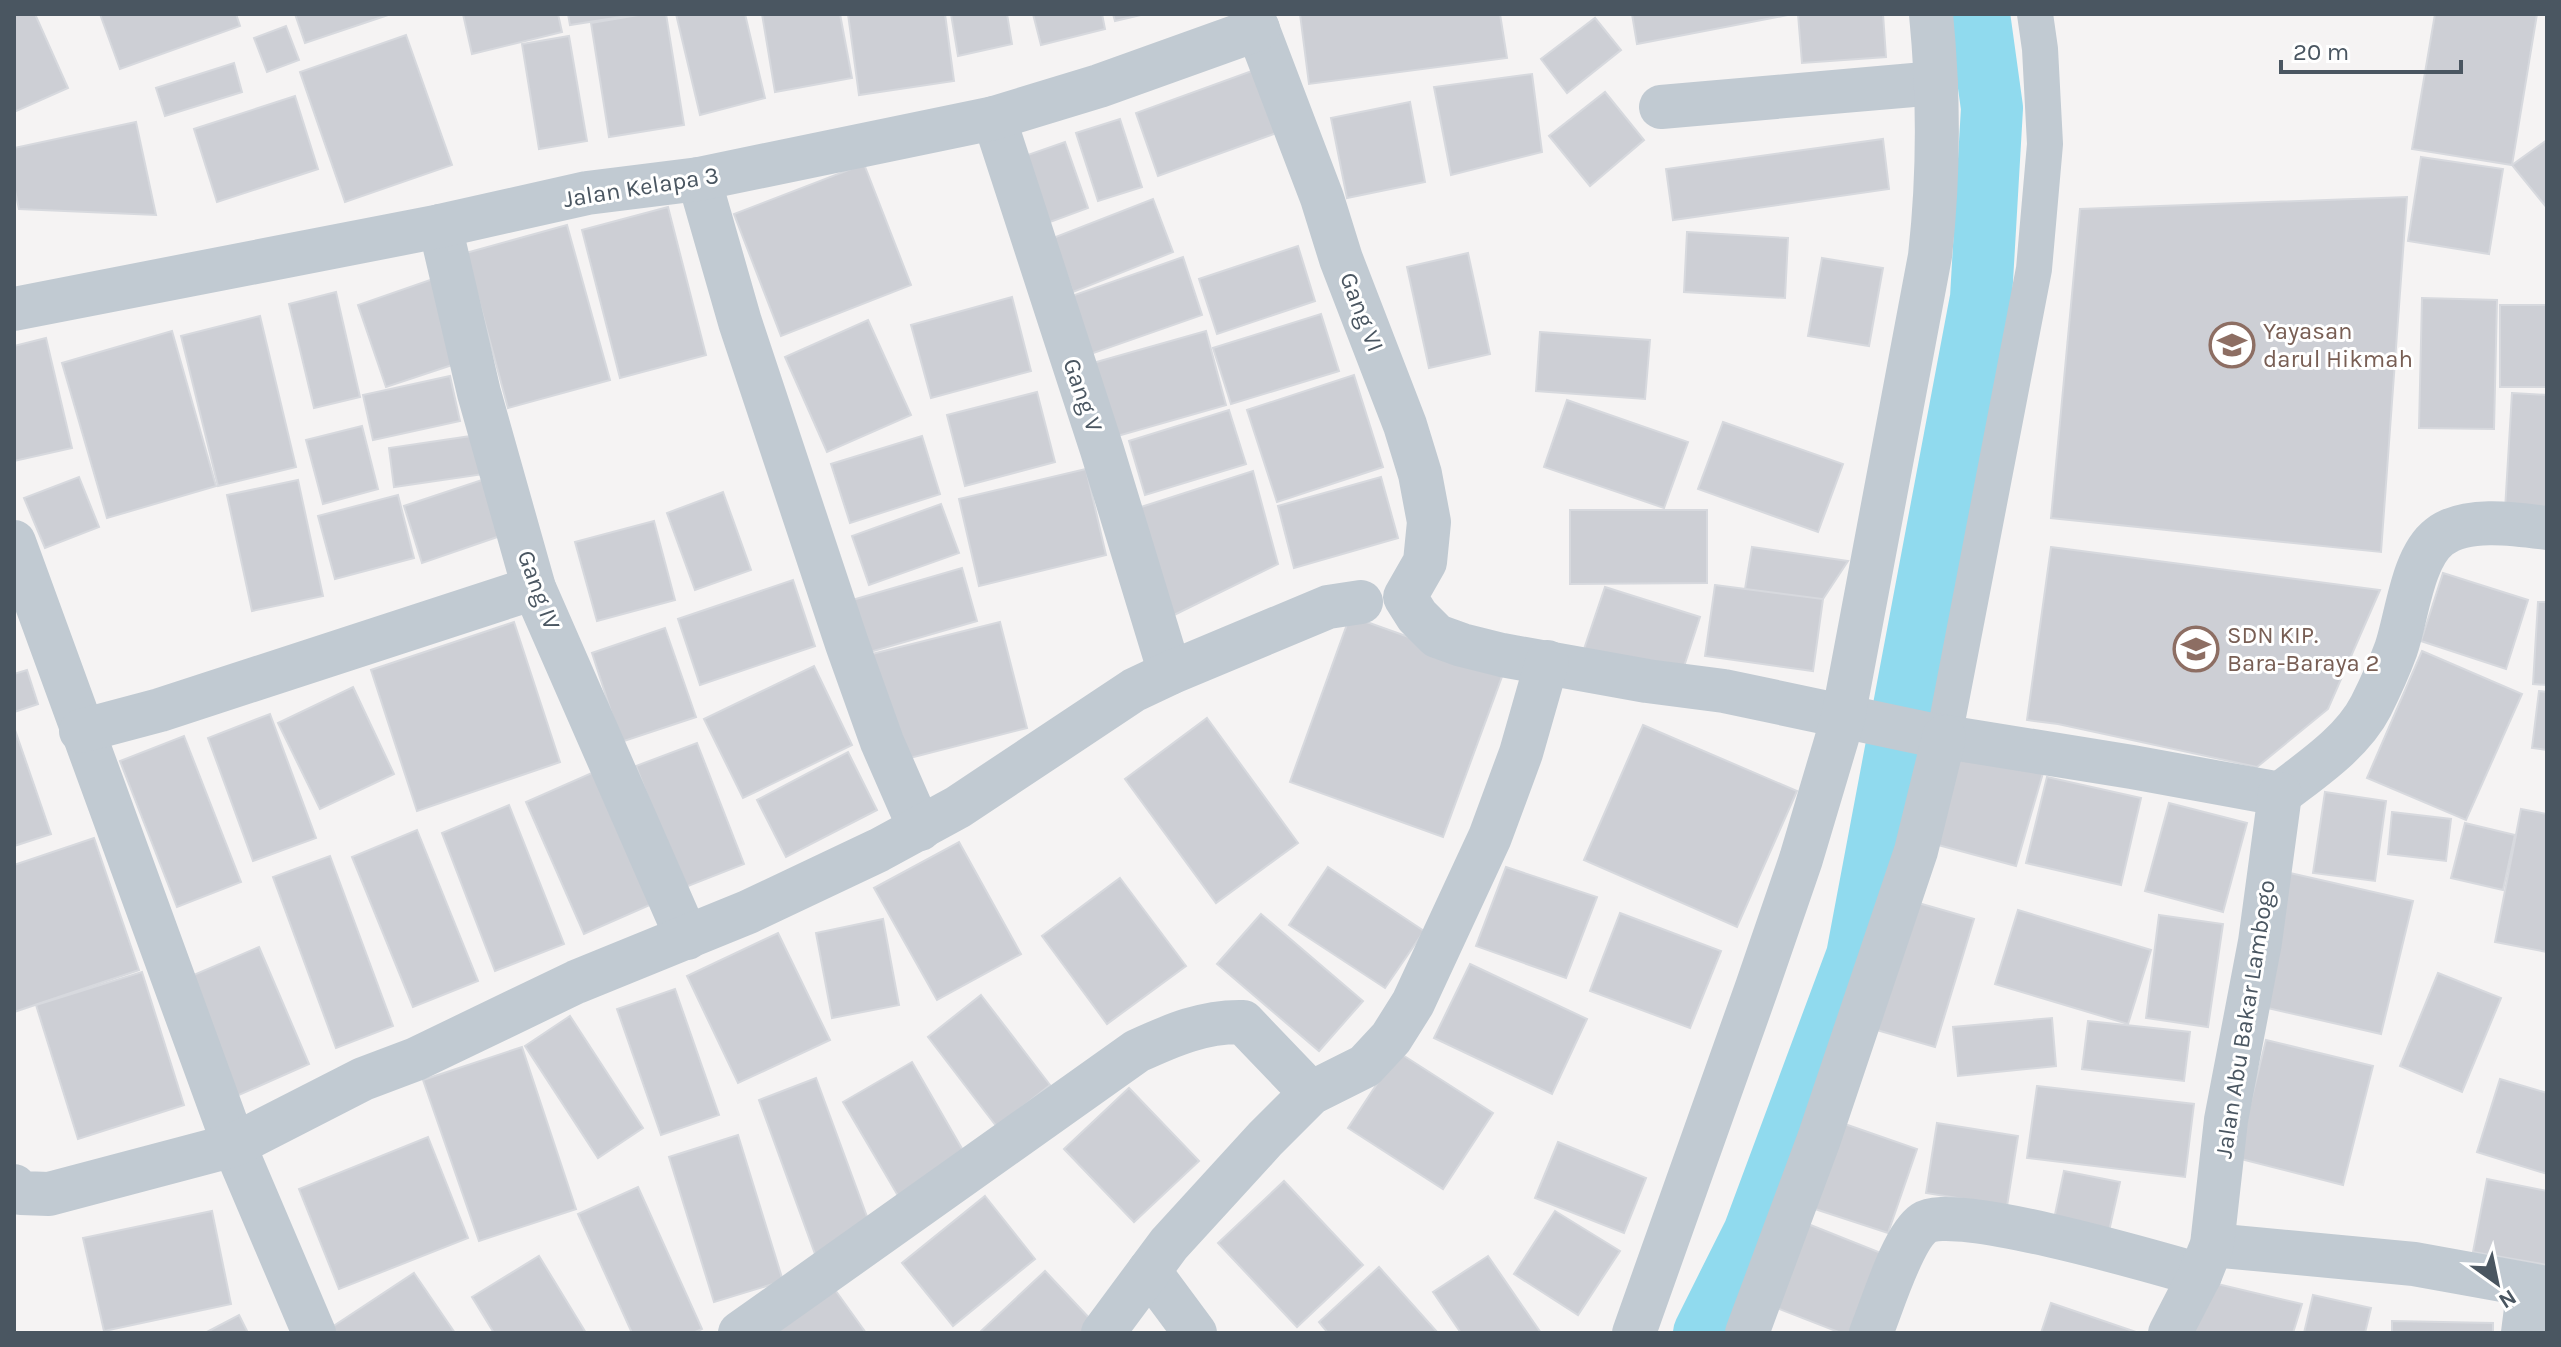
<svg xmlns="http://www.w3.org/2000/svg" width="2561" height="1347" viewBox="0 0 2561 1347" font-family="Karla,sans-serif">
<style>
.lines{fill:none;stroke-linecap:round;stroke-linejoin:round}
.canal{stroke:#90daee;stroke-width:62}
.building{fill:#cdcfd5;stroke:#d7d9de;stroke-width:2}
.service{stroke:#c1cad2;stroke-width:36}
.minor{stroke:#c1cad2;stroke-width:44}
.labels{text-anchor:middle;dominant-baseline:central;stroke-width:6;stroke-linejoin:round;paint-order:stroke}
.street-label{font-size:24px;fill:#4a5661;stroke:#fff}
.education-label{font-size:24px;fill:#785e54;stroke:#fff;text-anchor:start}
</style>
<rect width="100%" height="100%" fill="#f5f3f3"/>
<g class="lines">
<polyline class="canal" points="1704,1333 1754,1233 1857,956 1981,298 1992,108 1979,14"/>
</g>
<g class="building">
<polygon points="14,14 35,14 68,88 14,112"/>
<polygon points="100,14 236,14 240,26 120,69"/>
<polygon points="295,14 391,14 305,43"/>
<polygon points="463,14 558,14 562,32 472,54"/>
<polygon points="568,14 640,14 570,25"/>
<polygon points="644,14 666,14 684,125 609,137 591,23"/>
<polygon points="676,14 745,14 765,98 700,115"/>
<polygon points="762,14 840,14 852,78 775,92"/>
<polygon points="848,14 945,14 954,81 859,95"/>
<polygon points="951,14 1007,14 1012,44 958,56"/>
<polygon points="1033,14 1102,14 1105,29 1041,45"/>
<polygon points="1113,14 1145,14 1115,21"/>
<polygon points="1300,14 1500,14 1507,58 1309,84"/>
<polygon points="1632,14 1788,14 1788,15 1637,44"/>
<polygon points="1798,14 1883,14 1886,57 1802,63"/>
<polygon points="2435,14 2537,14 2512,165 2412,149"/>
<polygon points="1595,18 1621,50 1567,93 1541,59"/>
<polygon points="286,26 299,60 267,72 254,38"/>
<polygon points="406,35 452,165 345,202 300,72"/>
<polygon points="569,36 587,141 539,149 522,44"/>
<polygon points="234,63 242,92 165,116 156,88"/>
<polygon points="1260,68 1282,131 1158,176 1136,113"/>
<polygon points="1532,74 1542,152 1451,175 1434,87"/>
<polygon points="1605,92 1644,140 1590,186 1549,136"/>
<polygon points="295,96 318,169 217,202 194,129"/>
<polygon points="1410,102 1425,182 1347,198 1331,118"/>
<polygon points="1120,119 1142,187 1098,201 1076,133"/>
<polygon points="136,122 156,215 19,209 14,186 14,148"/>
<polygon points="1883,139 1889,189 1673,220 1666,169"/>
<polygon points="2547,140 2547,208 2512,165"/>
<polygon points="1065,142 1088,208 1042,225 1019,158"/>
<polygon points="2421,157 2503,169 2489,254 2408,241"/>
<polygon points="864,164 911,285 781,336 734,214"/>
<polygon points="2407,197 2381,552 2051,518 2080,209"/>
<polygon points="1153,199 1173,252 1073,292 1053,238"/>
<polygon points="668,207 706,355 620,378 582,230"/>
<polygon points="567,225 610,380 508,408 466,253"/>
<polygon points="1687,232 1788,238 1785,298 1684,292"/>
<polygon points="1298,246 1315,301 1217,334 1199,279"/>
<polygon points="1468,253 1490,354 1429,368 1407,267"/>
<polygon points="1183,257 1202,315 1082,357 1063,299"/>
<polygon points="1822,258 1883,268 1869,346 1808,336"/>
<polygon points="433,279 461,362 386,387 358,305"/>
<polygon points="336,292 360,397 314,408 289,304"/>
<polygon points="1012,297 1031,371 931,398 911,325"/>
<polygon points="2422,298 2497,300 2494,429 2419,428"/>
<rect x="2500" y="305" width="47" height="82"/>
<polygon points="1321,314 1339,371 1231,404 1213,348"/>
<polygon points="260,316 296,467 218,486 181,336"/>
<polygon points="868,320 911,415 827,452 785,357"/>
<polygon points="172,331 216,486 107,518 62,363"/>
<polygon points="1206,331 1226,405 1107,439 1086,365"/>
<polygon points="1540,332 1650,340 1645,399 1536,391"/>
<polygon points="46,338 72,448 14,461 14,346"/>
<polygon points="1354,375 1383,467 1277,502 1247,410"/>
<polygon points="450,376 460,421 373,440 363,395"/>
<polygon points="1037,392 1055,462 965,486 947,415"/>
<polygon points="2512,393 2547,395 2547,512 2505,510"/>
<polygon points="1567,400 1688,442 1664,508 1544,467"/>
<polygon points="1229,410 1246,464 1145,495 1129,441"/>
<polygon points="1723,422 1843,464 1818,532 1698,489"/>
<polygon points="362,426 378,489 323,504 306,440"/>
<polygon points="478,435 484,474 394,487 389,448"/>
<polygon points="922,436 940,494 850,523 831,464"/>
<polygon points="1086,469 1106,555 979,586 959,499"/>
<polygon points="1253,471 1278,564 1170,617 1135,509"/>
<polygon points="79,477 99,527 45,548 24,498"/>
<polygon points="1381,477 1398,538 1294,568 1278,506"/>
<polygon points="485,479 503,535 422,563 404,506"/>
<polygon points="298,480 323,596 252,611 227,495"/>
<polygon points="723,492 751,570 695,590 667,513"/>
<polygon points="398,495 414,558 335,579 318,516"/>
<polygon points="941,504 959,553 869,585 852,536"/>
<polygon points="1570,510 1707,510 1707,583 1570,584"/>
<polygon points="654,521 675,600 597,621 575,542"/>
<polygon points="1752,547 1848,561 1823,599 1739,625"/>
<polygon points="2051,547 2380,590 2328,709 2257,767 2058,724 2027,720"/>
<polygon points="962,568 977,621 863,654 849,601"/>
<polygon points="2443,573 2528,600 2506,669 2421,641"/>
<polygon points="793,580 815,646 700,685 678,619"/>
<polygon points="1715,585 1823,599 1813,671 1705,656"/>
<polygon points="1605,587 1700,617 1679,682 1583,652"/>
<polygon points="2538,602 2547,602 2547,685 2533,684"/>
<polygon points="1350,616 1504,671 1443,837 1290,782"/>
<polygon points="514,622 560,762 417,811 371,670"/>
<polygon points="1000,622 1027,728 898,761 872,654"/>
<polygon points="665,628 696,717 621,742 592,653"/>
<polygon points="2422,651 2522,694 2466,820 2367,778"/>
<polygon points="814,666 852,745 743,798 704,719"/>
<polygon points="27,670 38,704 14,712 14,674"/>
<polygon points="353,687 394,774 320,809 278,723"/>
<polygon points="2539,691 2547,692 2547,750 2532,748"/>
<polygon points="270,714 316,838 253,861 208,738"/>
<polygon points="1207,718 1298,843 1216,903 1125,779"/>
<polygon points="1643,725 1797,791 1737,927 1584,860"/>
<polygon points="14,727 51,834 14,846"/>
<polygon points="184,736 241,882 177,907 120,761"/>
<polygon points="697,743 744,864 683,888 636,766"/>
<polygon points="1954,748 2043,773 2016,866 1927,842"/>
<polygon points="848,752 877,810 786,857 757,800"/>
<polygon points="594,772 652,904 584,934 526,802"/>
<polygon points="2047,777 2141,798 2121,885 2026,863"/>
<polygon points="2325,792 2386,801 2375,881 2313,873"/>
<polygon points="2169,803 2247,823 2223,912 2145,891"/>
<polygon points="509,805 564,944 495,971 442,833"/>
<polygon points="2521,809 2547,814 2547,952 2495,942"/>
<polygon points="2392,812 2451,819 2446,861 2388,854"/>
<polygon points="2465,823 2515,835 2503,890 2451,878"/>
<polygon points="417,830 478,981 413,1007 352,857"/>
<polygon points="94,838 139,970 14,1012 14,865"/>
<polygon points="959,842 1021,954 937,1000 874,888"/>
<polygon points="330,856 393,1026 336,1048 273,877"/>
<polygon points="1328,867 1424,931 1385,988 1289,925"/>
<polygon points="1506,867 1597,897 1566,978 1476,946"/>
<polygon points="2290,873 2413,901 2381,1034 2259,1006"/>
<polygon points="1120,878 1186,966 1107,1024 1042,936"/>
<polygon points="1908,900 1974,919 1935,1047 1870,1028"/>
<polygon points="2018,910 2151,950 2128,1024 1995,984"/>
<polygon points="1620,913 1721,951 1690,1028 1590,991"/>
<polygon points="1261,914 1363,1001 1319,1051 1217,964"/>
<polygon points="2159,915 2223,924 2208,1027 2146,1018"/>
<polygon points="883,919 899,1005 832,1018 816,933"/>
<polygon points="778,933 830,1040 738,1083 687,976"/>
<polygon points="259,947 309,1064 232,1098 182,980"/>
<polygon points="1470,964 1587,1019 1552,1094 1434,1038"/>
<polygon points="142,972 184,1105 78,1139 36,1005"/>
<polygon points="2438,973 2501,998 2462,1092 2400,1066"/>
<polygon points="675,989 719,1115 661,1135 617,1009"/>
<polygon points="981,995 1050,1085 997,1127 928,1037"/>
<polygon points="570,1016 643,1128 598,1158 525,1046"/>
<polygon points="2052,1018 2056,1066 1958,1076 1953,1027"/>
<polygon points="2088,1021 2190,1032 2184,1081 2082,1069"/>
<polygon points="2266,1040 2373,1066 2343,1185 2237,1158"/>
<polygon points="522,1047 576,1209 479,1241 423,1080"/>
<polygon points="1398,1052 1493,1113 1443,1189 1348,1128"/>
<polygon points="912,1062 972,1166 904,1206 843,1102"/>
<polygon points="816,1078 873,1233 815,1254 759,1100"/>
<polygon points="2500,1079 2547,1093 2547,1174 2477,1152"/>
<polygon points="2037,1086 2194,1104 2185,1177 2027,1158"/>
<polygon points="1129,1088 1199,1161 1134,1222 1064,1149"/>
<polygon points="1839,1122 1917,1149 1888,1233 1809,1207"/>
<polygon points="1937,1123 2018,1136 2007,1206 1926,1193"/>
<polygon points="738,1135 783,1281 714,1302 669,1157"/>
<polygon points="428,1137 468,1238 339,1289 299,1189"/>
<polygon points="1558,1142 1646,1178 1624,1233 1535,1198"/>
<polygon points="2064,1171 2120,1182 2107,1240 2052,1229"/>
<polygon points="2487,1179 2547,1191 2547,1265 2473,1252"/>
<polygon points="1284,1181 1363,1265 1297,1327 1218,1243"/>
<polygon points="638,1187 702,1329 693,1333 632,1333 578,1214"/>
<polygon points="985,1196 1035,1259 953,1326 902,1263"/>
<polygon points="212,1211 231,1304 104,1331 83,1238"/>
<polygon points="1555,1211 1620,1251 1578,1315 1514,1274"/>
<polygon points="1808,1224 1886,1255 1856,1333 1841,1333 1774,1307"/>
<polygon points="539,1256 586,1333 494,1333 472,1297"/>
<polygon points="1488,1256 1541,1333 1461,1333 1433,1292"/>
<polygon points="1379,1267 1438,1333 1328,1333 1319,1322"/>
<polygon points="1045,1271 1093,1322 1081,1333 979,1333"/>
<polygon points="414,1273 455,1333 323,1333"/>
<polygon points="2209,1282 2302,1304 2293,1333 2189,1333"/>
<polygon points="833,1287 866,1333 768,1333"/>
<polygon points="2313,1295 2371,1308 2365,1333 2304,1333"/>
<polygon points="2051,1303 2136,1332 2136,1333 2041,1333"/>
<polygon points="239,1315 248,1333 205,1333"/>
<polygon points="2392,1321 2493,1323 2493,1333 2392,1333"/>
</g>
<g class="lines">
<polyline class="service" points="1944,737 2034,269 2045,144 2040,49 2035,14"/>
<g class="minor">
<path d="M 1252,14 L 1322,198 L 1341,259 L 1405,425 L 1420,474 L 1429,522 L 1425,562 L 1405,597 L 1417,616 L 1437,636 L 1462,645 L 1502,655 L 1647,681 L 1724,691 L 1927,734 L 2132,767 L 2280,794 C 2312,769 2352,743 2371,706 C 2380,688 2389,668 2396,649 C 2407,617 2412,558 2439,537 C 2465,516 2517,524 2547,528"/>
<polyline points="1661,107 1936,83"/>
<polyline points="994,118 1102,450 1170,673"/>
<polyline points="699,179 740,322 847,644 882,742 920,829"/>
<polyline points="440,226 479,393 534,588 687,938"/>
<polyline points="14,309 440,226 587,193 699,179 994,118 1099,86 1258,29"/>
<polyline points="14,542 234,1145 314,1333"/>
<polyline points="81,731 160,710 534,588"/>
<polyline points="14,1186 21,1193 49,1194 234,1145 363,1079 416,1059 576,982 748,912 879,850 958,807 1134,690 1170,673 1328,607 1361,602"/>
<polyline points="2212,1245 2414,1264 2547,1288"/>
<polyline points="1149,1271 1195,1333"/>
<path d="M 740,1333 L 1137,1051 C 1172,1035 1204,1021 1243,1022 L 1311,1093"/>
<polyline points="1103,1333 1169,1244 1265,1139 1311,1093 1365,1066 1391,1038 1413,1003 1490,837 1521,753 1547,662"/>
<path d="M 1634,1333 L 1757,987 L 1801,859 L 1843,718 L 1930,256 C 1939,175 1939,95 1931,14"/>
<polyline points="1747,1333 1819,1139 1916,851 1944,737"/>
<path d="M 1871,1333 C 1882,1307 1902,1238 1924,1223 C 1954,1203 2158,1263 2200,1275"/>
<polyline points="2170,1333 2200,1275 2212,1245 2226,1120 2260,942 2280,794"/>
<polyline points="2523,1333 2529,1285"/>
</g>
</g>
<defs>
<g id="school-ring" transform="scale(2.3)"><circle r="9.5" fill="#fff" stroke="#8d6e63" stroke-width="1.5"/><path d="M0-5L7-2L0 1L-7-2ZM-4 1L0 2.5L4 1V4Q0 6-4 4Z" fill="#8d6e63"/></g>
</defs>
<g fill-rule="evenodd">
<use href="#school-ring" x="2232" y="345"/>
<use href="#school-ring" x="2196" y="649"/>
</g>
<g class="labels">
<g class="street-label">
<text transform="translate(641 187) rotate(-9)">Jalan Kelapa 3</text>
<text transform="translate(1362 312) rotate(69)">Gang VI</text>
<text transform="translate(1083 395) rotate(71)">Gang V</text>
<text transform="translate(539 590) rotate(70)">Gang IV</text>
<text transform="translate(2245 1019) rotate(-81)">Jalan Abu Bakar Lambogo</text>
</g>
<g class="education-label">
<text x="2263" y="331">Yayasan<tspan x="2263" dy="28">darul Hikmah</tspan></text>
<text x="2227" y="635">SDN KIP.<tspan x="2227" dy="28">Bara-Baraya 2</tspan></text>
</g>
</g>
<rect width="2561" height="1347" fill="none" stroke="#4a5661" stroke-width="32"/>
<g transform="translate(2497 1283) rotate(147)" stroke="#ffffff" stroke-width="6" paint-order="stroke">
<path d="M0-6L14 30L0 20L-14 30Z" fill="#4a5661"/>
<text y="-12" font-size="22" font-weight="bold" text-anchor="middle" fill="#4a5661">N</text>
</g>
<path d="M2281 60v12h180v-12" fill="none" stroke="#4a5661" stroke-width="4"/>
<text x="2293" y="60" font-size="24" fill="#4a5661" stroke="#ffffff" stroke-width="6" paint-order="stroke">20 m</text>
</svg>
